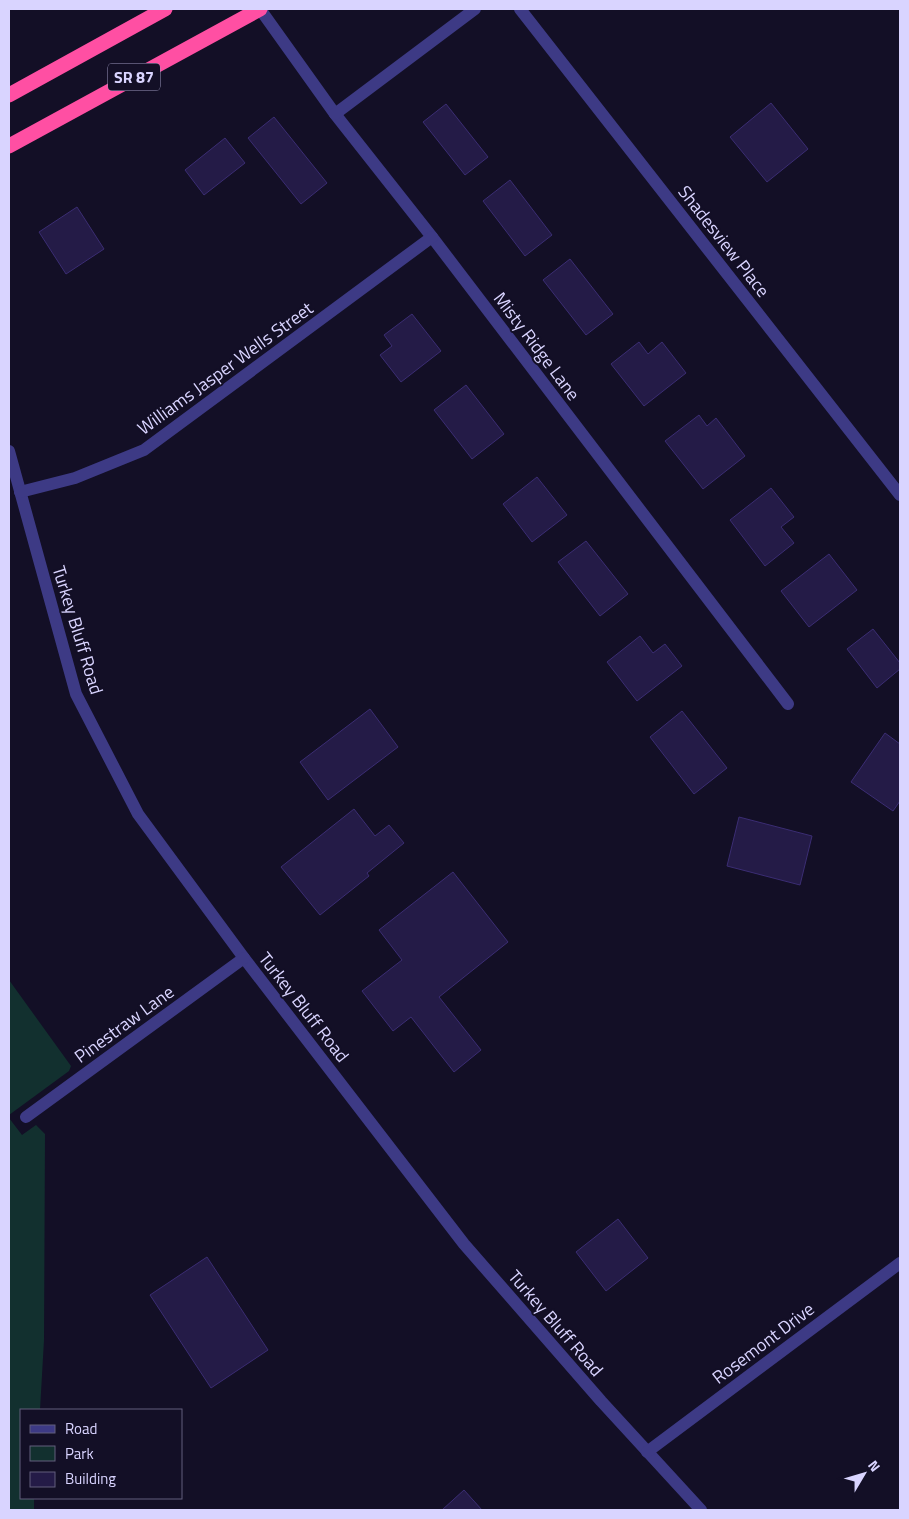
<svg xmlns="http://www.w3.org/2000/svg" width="909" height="1519" viewBox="0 0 909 1519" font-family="'Titillium Web',sans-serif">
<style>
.green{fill:#12302f}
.building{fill:#241b47;stroke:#3b2d73}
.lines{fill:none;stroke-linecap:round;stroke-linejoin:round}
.minor{stroke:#3d3a85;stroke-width:12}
.highway{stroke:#ff4fa3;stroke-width:15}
.labels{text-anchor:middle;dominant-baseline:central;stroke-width:4;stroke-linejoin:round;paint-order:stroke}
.shield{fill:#130f26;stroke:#9e99be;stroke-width:1}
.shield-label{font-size:16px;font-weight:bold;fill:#d9d4ff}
.street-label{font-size:18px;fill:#d9d4ff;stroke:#130f26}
</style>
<rect width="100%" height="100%" fill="#130f26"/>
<g class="green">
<polygon points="9,980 71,1066 69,1071 9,1115"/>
<polygon points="9,1118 22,1135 36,1125 45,1134 44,1340 40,1410 21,1410 21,1498 34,1498 34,1510 9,1510"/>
</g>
<g class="building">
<polygon points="771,103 808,149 767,182 730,137"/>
<polygon points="446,104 488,157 465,175 423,122"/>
<polygon points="274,117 327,183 301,204 248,138"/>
<polygon points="225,138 245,163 204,195 185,170"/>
<polygon points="510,180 552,235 525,256 483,201"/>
<polygon points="77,207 104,249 66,274 39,232"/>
<polygon points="570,259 613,314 586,335 543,280"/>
<polygon points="412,314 441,351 401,382 380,355 392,346 384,335"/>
<polygon points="639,342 648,354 662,342 686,373 644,406 611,364"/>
<polygon points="466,385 504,434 472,459 434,410"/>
<polygon points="699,415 707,426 716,418 745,456 703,489 665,441"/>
<polygon points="537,477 567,515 532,542 503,504"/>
<polygon points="771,488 794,517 781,527 794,543 765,566 730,520"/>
<polygon points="586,541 628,594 600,616 558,562"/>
<polygon points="829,554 857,590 809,627 781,591"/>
<polygon points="873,629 900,663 900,669 877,688 847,649"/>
<polygon points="640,636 653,653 665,644 682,666 637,701 607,662"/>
<polygon points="370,709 398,747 328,800 300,762"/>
<polygon points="682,711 727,768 694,794 650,737"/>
<polygon points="885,733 900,744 900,801 893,811 851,782"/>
<polygon points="354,809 375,836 389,825 404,843 367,873 369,876 320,915 281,867"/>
<polygon points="739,817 812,836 800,885 727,866"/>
<polygon points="453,872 508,942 439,997 481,1050 454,1072 411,1017 393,1031 362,991 402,960 379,930"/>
<polygon points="618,1219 648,1258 606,1291 576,1252"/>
<polygon points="207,1257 268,1350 211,1388 150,1295"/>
<polygon points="464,1490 482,1510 442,1510"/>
</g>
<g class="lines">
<g class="minor">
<polyline points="260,9 335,114 432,237 788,704"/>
<polyline points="520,9 900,495"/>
<polyline points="335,114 475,9"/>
<polyline points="9,451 76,694 138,814 244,958 464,1244 601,1401 701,1510"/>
<polyline points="20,492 75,478 144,450 432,237"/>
<polyline points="26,1117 244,958"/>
<polyline points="647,1452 900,1263"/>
</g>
<g class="highway">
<polyline points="9,95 165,9"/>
<polyline points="9,146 260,9"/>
</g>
</g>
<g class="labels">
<rect class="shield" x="108" y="63.5" width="52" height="27" rx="4"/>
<g class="shield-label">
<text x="134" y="77">SR 87</text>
</g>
<g class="street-label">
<text transform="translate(724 241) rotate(52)">Shadesview Place</text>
<text transform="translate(537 346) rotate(53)">Misty Ridge Lane</text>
<text transform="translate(225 368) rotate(-36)">Williams Jasper Wells Street</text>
<text transform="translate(78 630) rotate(73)">Turkey Bluff Road</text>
<text transform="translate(304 1007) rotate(52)">Turkey Bluff Road</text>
<text transform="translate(124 1024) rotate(-36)">Pinestraw Lane</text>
<text transform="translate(556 1323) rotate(49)">Turkey Bluff Road</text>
<text transform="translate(763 1343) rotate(-37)">Rosemont Drive</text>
</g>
</g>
<rect width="909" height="1519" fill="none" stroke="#d9d4ff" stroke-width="20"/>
<rect x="20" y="1409" width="162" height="90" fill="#130f26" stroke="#625e7d"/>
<rect x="30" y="1425" width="25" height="8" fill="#3d3a85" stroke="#625e7d"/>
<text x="65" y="1434" font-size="15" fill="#d9d4ff">Road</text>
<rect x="30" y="1446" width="25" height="15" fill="#12302f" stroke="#625e7d"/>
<text x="65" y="1459" font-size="15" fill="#d9d4ff">Park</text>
<rect x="30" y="1472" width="25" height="15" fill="#241b47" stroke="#625e7d"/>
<text x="65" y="1484" font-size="15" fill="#d9d4ff">Building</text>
<g transform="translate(864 1474) rotate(52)" stroke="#130f26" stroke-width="4" paint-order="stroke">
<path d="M0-4L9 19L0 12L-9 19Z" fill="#d9d4ff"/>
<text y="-8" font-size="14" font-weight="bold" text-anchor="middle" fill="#d9d4ff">N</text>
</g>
</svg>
